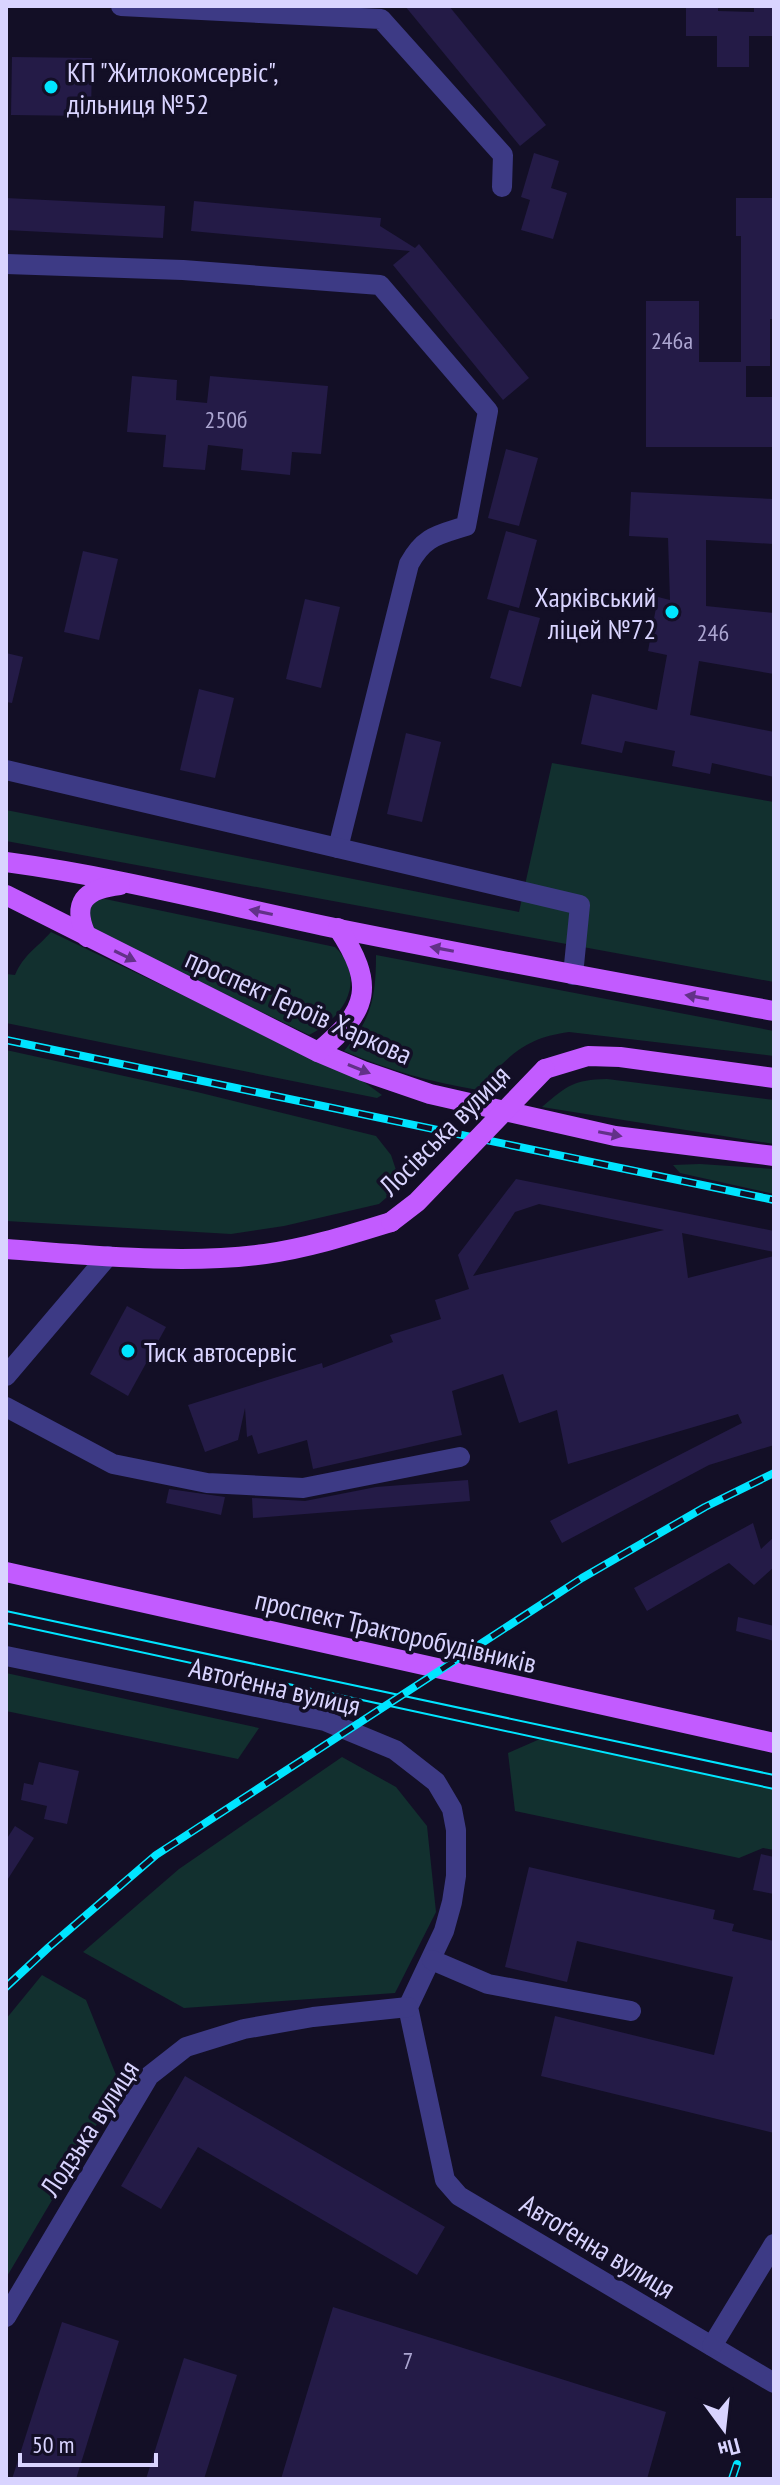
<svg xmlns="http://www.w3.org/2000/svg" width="780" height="2485" viewBox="0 0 780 2485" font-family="'PT Sans Narrow',sans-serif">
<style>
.green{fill:#12302f}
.building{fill:#241b47;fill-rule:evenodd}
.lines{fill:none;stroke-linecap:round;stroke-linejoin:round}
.minor{stroke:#3d3a85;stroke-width:20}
.major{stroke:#c25bff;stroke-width:20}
.tram{stroke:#00e5ff;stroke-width:2}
.rail-casing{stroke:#00e5ff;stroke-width:8}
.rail{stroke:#130f26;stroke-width:5;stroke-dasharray:15;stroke-linecap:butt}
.major-bridge{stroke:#c25bff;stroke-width:20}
.oneway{fill:#623188}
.poi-dot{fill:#00e5ff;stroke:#130f26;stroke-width:3}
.labels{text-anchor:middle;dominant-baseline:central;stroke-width:7;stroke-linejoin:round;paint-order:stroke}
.number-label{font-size:24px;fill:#aca6d1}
.poi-label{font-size:28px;fill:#d9d4ff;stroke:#130f26;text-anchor:start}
.street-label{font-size:28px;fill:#d9d4ff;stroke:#130f26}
</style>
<rect width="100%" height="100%" fill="#130f26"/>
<g class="green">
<polygon points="552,763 774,802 774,982 6,841 6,810 519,912"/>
<path d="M 105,899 L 335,947 C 368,979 344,1018 309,1035 L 92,929 L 88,908 L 97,900 Z"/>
<path d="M 51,932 L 364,1082 L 382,1095 L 377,1098 L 6,1023 L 6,974 L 15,975 C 24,954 36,949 51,932 Z"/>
<path d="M 376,955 L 774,1031 L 774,1056 L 569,1032 C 523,1038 508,1057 478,1090 C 431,1082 388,1070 344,1051 C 372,1019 376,996 376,955 Z"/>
<polygon points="6,1050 197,1092 376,1136 391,1155 401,1185 379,1204 284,1226 231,1234 6,1221"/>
<path d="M 607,1079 L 774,1100 L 774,1144 L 542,1107 C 568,1085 573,1080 607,1079 Z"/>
<polygon points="700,1164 774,1169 774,1194 680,1173 673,1165"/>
<polygon points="6,1673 259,1728 238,1759 6,1711"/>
<polygon points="540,1739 774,1789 774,1850 763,1848 739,1858 515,1811 508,1753"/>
<polygon points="342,1757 396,1787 427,1826 436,1912 395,1993 184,2008 83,1952 179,1869"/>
<polygon points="42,1975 86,2000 120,2085 6,2278 6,2019"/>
</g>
<g class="building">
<polygon points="405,6 449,6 546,125 520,146"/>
<polygon points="686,6 718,6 718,11 754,12 754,6 774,6 774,36 749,36 749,67 717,67 717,36 686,36"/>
<polygon points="12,57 92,58 91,116 11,115"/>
<polygon points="534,153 559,161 551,188 567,193 553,239 521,230 530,200 521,197"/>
<polygon points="6,198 165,206 163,238 6,230"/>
<polygon points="736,198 774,198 774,319 770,319 770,366 746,366 746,397 774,397 774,447 646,447 646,301 699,301 699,362 741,362 741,236 736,236"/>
<polygon points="194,201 381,218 380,226 415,248 419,244 529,378 503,400 393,265 410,251 191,231"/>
<polygon points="132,376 177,380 176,400 207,403 210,376 328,386 321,454 292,452 290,475 241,470 243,449 208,445 205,470 163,467 166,435 127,432"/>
<polygon points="506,449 538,458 519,526 488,518"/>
<polygon points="631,492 774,499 774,544 706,540 706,606 774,613 774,674 699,661 690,715 774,732 774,777 712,763 710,774 672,766 675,751 625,741 622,753 581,744 592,694 657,710 667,655 648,651 658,597 670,600 668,538 629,536"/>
<polygon points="506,531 537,540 519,608 487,599"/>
<polygon points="83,551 118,559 99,640 64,632"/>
<polygon points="305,599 340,607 321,688 286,679"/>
<polygon points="509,610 540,618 521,687 490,678"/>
<polygon points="6,653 23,657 12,703 6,702"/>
<polygon points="199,689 234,698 215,778 180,770"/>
<polygon points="406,733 441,742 422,822 387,814"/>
<path d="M 516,1179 L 774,1231 L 774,1252 L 682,1233 L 688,1278 L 774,1256 L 774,1445 L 709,1465 L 562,1543 L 550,1521 L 742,1423 L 738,1414 L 568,1464 L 557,1410 L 519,1423 L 503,1374 L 452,1391 L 462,1435 L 313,1469 L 307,1440 L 258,1454 L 252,1435 L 247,1437 L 245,1408 L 238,1440 L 205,1452 L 188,1405 L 322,1363 L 323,1368 L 393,1342 L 390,1335 L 441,1319 L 435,1300 L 469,1289 L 458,1255 ZM 539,1204 L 664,1230 L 473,1276 L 515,1212 Z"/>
<polygon points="127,1306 166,1327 128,1396 90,1374"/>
<polygon points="468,1480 470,1501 253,1518 252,1498 305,1501 376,1487"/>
<polygon points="169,1489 225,1497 221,1515 166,1503"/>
<polygon points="753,1523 761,1549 774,1537 774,1567 754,1585 729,1563 647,1611 634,1588"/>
<polygon points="738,1617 774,1626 774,1641 736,1631"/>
<polygon points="39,1762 79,1771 67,1824 44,1819 47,1806 21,1800 24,1783 33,1785"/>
<polygon points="15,1826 34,1838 6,1882 6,1840"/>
<polygon points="761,1854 774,1857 774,1894 753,1890"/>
<polygon points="529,1867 715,1910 713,1919 734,1924 732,1931 774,1941 774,2133 541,2076 555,2016 714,2055 733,1977 577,1941 567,1982 505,1967"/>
<polygon points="185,2076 445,2227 417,2275 198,2147 161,2209 121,2186"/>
<polygon points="333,2307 666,2412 647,2479 281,2479"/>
<polygon points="62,2322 119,2341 76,2479 12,2479"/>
<polygon points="184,2358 237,2375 204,2479 146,2479"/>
</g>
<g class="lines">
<g class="minor">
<polyline points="121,6 381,19 503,155 502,187"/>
<path d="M 6,264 L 183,270 L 380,285 L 488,411 L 466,526 C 438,535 424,536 409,564 L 338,848"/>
<polyline points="6,770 580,905 573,975"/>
<polyline points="6,1376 108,1256"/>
<polyline points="6,1407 113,1464 207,1483 303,1488 460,1457"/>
<polyline points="6,1656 325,1721 395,1750 436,1782 452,1809 456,1830 456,1876 452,1902 444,1931 408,2007 445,2180 459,2196 774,2383"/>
<polyline points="432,1960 488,1984 631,2011"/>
<polyline points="6,2317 149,2076 186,2047 244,2029 313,2017 408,2007"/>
<polyline points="712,2346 774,2244"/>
</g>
<g class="major">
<path d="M 6,862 C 118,877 228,906 339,929 C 484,958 629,985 774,1011"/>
<polyline points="6,895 318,1052 363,1071 430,1094 615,1136 774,1156"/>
<path d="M 87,937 C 71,903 84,889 120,885"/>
<path d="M 318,1052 C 370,1010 375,984 338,928"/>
<polyline points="545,1069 588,1056 620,1057 774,1078"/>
<path d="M 6,1249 C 89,1255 183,1265 265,1254 C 308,1248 349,1235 391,1222"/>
<polyline points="6,1572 774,1743"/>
</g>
<g class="tram">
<polyline points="6,1611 774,1775"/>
<polyline points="6,1623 774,1789"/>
</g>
<g class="rail-casing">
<g id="rail">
<polyline points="6,1040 774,1200"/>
<polyline points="6,1987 49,1947 156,1855 582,1578 705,1507 774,1473"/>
<polyline points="732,2479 737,2464"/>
</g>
</g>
<use href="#rail" class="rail"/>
<polyline class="major-bridge" points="391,1222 417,1202 545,1069"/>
</g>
<defs><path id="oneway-solid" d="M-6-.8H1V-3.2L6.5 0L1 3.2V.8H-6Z" transform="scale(2)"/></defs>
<g class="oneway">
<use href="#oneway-solid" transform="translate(261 912) rotate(-168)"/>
<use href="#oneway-solid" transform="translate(442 949) rotate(-169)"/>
<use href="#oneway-solid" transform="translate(125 956) rotate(26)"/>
<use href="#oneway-solid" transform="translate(697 997) rotate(-170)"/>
<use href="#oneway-solid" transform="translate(359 1069) rotate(22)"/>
<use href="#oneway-solid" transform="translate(610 1134) rotate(11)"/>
</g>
<g class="poi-dot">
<circle cx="51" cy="87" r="8"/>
<circle cx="672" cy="612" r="8"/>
<circle cx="128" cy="1351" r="8"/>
</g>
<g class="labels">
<g class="number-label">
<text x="672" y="340">246а</text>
<text x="226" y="419">250б</text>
<text x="713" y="632">246</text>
<text x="408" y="2360">7</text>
</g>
<g class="poi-label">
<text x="67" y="71">КП "Житлокомсервіс",<tspan x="67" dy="32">дільниця №52</tspan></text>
<text x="656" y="596" text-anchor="end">Харківський<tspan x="656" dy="32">ліцей №72</tspan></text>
<text x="144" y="1351">Тиск автосервіс</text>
</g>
<g class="street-label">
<text transform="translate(299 1006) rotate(24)">проспект Героїв Харкова</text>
<text transform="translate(444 1130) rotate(-45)">Лосівська вулиця</text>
<text transform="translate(396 1631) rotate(13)">проспект Тракторобудівників</text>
<text transform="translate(275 1686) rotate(13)">Автоґенна вулиця</text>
<text transform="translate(89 2128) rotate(-57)">Лодзька вулиця</text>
<text transform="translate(598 2246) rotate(31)">Автоґенна вулиця</text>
</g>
</g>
<rect width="780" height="2485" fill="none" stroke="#d9d4ff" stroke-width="16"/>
<g transform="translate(724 2429) rotate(165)" stroke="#130f26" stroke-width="6" paint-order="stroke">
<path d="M0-6L14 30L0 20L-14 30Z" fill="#d9d4ff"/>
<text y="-12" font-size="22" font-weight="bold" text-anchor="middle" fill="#d9d4ff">Пн</text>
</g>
<path d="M20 2453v12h136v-12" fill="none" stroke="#d9d4ff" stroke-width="4"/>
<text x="32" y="2453" font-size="24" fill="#d9d4ff" stroke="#130f26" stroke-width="6" paint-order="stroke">50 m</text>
</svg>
